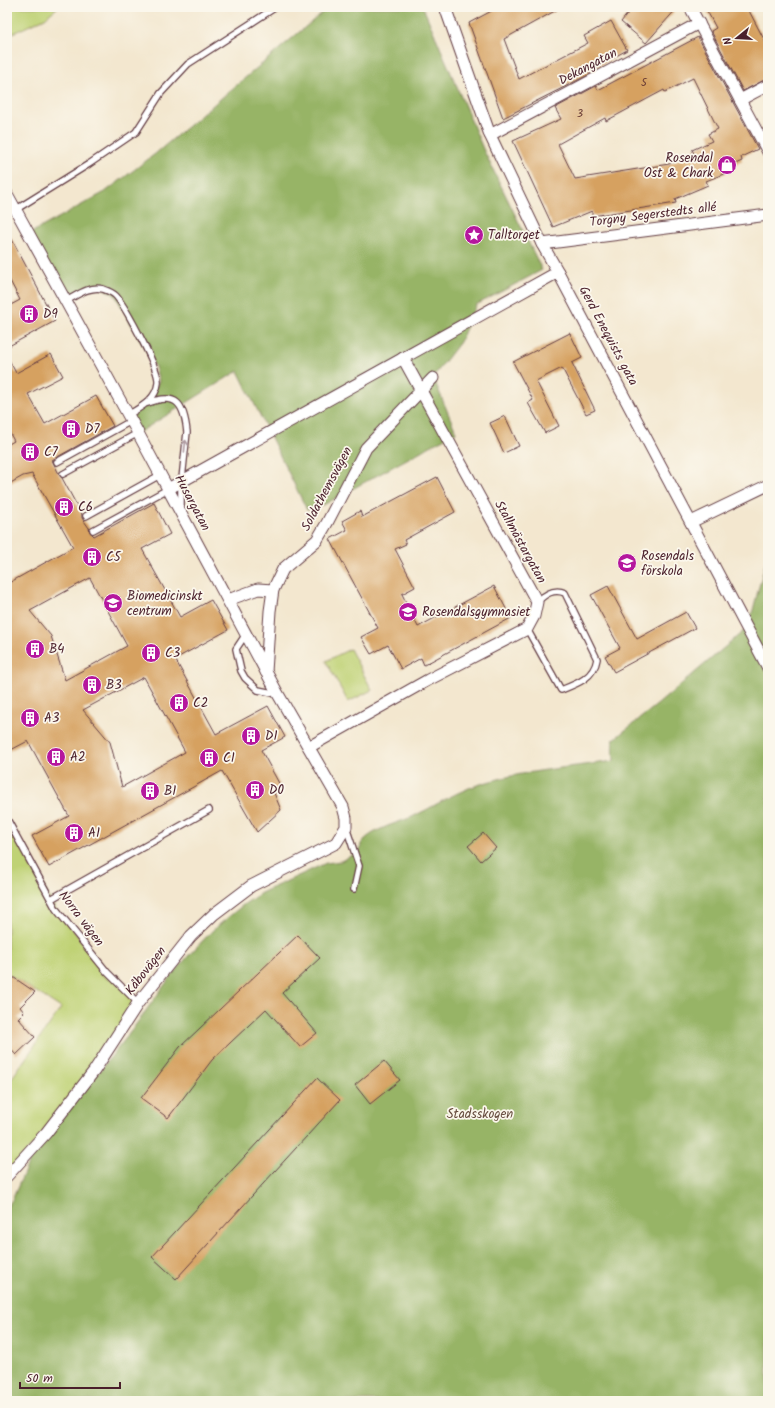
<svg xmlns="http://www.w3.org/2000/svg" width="775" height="1408" viewBox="0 0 775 1408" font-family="Kalam,sans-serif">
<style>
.green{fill:#bfd275;stroke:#847850}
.forest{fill:#97b466;stroke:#706a48}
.building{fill:#d6a161;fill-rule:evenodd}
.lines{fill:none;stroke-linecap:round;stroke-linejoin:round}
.service-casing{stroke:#633d44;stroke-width:8}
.minor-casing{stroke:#633d44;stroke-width:13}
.service{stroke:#fff;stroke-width:5.5}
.minor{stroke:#fff;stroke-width:11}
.oneway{stroke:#ae9aa0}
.labels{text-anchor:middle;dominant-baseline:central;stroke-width:3.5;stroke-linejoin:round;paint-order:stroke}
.number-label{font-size:11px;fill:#6d4038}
.street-label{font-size:13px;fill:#4a1f2b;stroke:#fbf7ec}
.poi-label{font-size:13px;fill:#4a1f2b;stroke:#fbf7ec;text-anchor:start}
.park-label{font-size:13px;fill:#674c3e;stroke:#fbf7ec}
</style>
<rect width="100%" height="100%" fill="#fbf7ec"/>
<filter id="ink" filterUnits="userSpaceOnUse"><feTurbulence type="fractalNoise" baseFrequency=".025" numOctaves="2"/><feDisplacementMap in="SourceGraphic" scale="8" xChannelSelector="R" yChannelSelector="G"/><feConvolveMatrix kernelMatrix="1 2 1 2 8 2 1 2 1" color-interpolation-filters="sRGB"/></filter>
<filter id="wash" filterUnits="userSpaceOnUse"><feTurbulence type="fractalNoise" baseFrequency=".012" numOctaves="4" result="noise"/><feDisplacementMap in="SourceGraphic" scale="16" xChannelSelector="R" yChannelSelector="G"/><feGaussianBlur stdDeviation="0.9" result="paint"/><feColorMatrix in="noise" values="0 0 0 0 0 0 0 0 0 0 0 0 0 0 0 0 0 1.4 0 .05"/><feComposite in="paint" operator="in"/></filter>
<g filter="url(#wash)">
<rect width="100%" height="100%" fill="#f3e7cf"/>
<g class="green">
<polygon points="7,7 58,7 45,18 7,36"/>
<polygon points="350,649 372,690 348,702 326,661"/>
<polygon points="7,819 56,909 107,972 138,1003 94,1071 7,1176 7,1085 61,1008 7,973"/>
</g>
<g class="forest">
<polygon points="329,7 423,7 484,151 542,270 476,305 460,342 433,377 456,432 325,504 307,510 238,371 138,433 128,415 146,404 159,381 155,367 115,295 102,288 89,289 66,301 29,234 105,192 155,154"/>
<path d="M 768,552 L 768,1401 L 7,1401 L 7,1207 L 12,1200 L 31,1157 L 126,1038 L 166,983 L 189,955 L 214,929 L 243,905 L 261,893 L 326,863 L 341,861 L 360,851 L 361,844 C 370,830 397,823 412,817 C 431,808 449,796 469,788 C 515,771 566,768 614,761 L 613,740 L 658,704 L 746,629 L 753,610 Z"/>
</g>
<g id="blocks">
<g class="building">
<polygon points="499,7 562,7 504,39 519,79 588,43 584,36 611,21 627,50 589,71 590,74 503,118 469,23"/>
<polygon points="633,7 678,7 646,43 621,22"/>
<polygon points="705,7 747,7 768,47 768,78 743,91 711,31 716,28"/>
<path d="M 698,37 L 758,149 L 741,157 L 742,161 L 724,169 L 726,173 L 706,181 L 708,185 L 675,199 L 676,203 L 592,216 L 592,211 L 553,227 L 513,141 L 561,119 L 555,108 L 596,86 L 598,90 ZM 693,78 L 718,129 L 708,134 L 712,141 L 692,150 L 694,153 L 669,164 L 575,179 L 558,144 L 605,118 L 606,121 L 664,90 L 665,92 Z"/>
<polygon points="7,230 55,321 7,347 7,307 20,300 7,275"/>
<polygon points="570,333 582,358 572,363 595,410 586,414 562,368 536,381 559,426 545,433 528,403 533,400 513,362"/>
<path d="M 51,354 L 63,376 L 28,394 L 45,424 L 96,396 L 113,426 L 52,460 L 60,476 L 62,478 L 82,515 L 82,518 L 89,528 L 90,532 L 94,536 L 154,503 L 170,534 L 142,549 L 180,617 L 211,600 L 228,630 L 175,659 L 216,734 L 268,706 L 285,737 L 261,750 L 281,787 L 274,793 L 281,810 L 257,832 L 222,771 L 49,867 L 32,836 L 69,816 L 28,741 L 7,752 L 7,584 L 73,547 L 32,474 L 23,476 L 7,485 L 7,445 L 14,441 L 7,428 L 7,356 L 16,373 ZM 90,578 L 127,646 L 65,680 L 51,636 L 30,611 ZM 144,677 L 185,752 L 122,787 L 110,742 L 83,710 Z"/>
<polygon points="505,416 519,446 504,453 490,423"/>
<polygon points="437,477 455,512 404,540 406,544 395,549 415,587 402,594 418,627 494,586 511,618 424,665 421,658 401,669 388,645 371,654 361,637 378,628 330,539 347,530 342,521 360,511 362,517"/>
<polygon points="608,586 637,639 686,612 695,628 614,672 605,656 620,648 591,595"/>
<polygon points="483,833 496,848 481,861 468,846"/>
<polygon points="298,935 320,958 282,993 317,1033 300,1047 266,1009 212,1060 168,1118 141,1098 180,1047"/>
<polygon points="7,973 35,992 20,1007 24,1012 18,1018 35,1037 16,1055 7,1045"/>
<polygon points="384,1061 400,1080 370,1104 355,1085"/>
<polygon points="317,1078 340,1100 176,1279 152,1257"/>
</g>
</g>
</g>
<g filter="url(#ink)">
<use href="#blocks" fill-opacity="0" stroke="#633d44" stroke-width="1"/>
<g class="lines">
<g class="service-casing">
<g id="service">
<polyline points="15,210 89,164 136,132 161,93 188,64 276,7"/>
<path d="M 66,301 C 76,296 90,285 103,289 C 106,290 113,293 116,296 C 126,308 160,370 158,383 C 156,400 141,407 128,415"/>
<path d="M 148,403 C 177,392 184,404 187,432 L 181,488 L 181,508"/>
<polyline points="57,462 131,421"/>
<polyline points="63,474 138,433"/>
<polyline points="86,516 160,475"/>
<polyline points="93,530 168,489"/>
<path d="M 527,629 L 561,690 C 577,684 594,678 597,659 L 565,593 C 554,588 545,594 537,602"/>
<polyline points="246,634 236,649 241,671 245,678 258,690 278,694"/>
<polyline points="7,819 56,909 107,972 138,1003"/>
<polyline points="346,827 359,866 354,889"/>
<polyline points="51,899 209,810"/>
</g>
</g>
<g class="minor-casing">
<g id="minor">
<polyline points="445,7 490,135 542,244 558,272 768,668"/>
<polyline points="690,7 768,152"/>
<polyline points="740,100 768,85"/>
<polyline points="490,135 699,23"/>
<polyline points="7,194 138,433 278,694 343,807 346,818 346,827 336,843 251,886 214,914 191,936 138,1003 94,1071 46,1133 7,1176"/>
<polyline points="542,244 768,215"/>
<polyline points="168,489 558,272"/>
<polyline points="691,522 768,485"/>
<polyline points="228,600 258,589 273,590"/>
<polyline points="266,672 270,611 273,590 283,569 317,540 327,523 366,448 433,378"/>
<polyline points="309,747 428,680 527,629 534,616 537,602 403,358"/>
</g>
</g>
<use href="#service" class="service"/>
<use href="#minor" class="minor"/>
</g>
<defs><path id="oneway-shaft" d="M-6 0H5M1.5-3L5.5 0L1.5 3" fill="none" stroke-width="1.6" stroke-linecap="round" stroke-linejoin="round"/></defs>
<use class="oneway" href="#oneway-shaft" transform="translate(185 446) rotate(-84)"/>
</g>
<defs>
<g id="shop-disc" transform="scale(1)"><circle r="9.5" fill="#b5179e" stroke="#fbf7ec"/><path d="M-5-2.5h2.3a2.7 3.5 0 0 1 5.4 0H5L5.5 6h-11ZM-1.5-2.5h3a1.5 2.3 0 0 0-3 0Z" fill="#fff"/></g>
<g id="sight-disc" transform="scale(1)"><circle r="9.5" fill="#b5179e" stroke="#fbf7ec"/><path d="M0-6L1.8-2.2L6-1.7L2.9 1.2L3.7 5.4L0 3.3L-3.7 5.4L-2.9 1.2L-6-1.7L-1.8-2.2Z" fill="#fff"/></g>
<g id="building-disc" transform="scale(1)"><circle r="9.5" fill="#b5179e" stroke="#fbf7ec"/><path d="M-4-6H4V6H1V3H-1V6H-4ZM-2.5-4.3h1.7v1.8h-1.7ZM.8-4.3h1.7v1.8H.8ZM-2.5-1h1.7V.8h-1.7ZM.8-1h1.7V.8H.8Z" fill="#fff"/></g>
<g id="school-disc" transform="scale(1)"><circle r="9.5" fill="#b5179e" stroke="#fbf7ec"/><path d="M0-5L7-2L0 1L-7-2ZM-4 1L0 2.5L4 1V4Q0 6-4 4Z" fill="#fff"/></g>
<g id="university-disc" transform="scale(1)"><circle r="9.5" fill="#b5179e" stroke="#fbf7ec"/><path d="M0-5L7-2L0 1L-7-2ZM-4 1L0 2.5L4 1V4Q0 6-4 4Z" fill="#fff"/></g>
</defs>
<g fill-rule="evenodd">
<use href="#shop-disc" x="727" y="165"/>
<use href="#sight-disc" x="474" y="235"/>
<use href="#building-disc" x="29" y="314"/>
<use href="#building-disc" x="71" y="429"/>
<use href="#building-disc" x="30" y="452"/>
<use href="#building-disc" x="64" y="507"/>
<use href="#building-disc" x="92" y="557"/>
<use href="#school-disc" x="627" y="563"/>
<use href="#university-disc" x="113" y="603"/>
<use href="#school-disc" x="408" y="612"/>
<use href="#building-disc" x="35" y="649"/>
<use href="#building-disc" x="151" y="653"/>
<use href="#building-disc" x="92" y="685"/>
<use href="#building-disc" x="179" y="703"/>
<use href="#building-disc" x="30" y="718"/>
<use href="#building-disc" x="251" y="736"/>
<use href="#building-disc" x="56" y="757"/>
<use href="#building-disc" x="209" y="758"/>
<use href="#building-disc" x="255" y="790"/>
<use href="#building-disc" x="150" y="791"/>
<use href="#building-disc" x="74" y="833"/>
</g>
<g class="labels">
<g class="number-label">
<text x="644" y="83">5</text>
<text x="580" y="114">3</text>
</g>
<g class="street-label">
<text transform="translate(588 67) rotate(-28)">Dekangatan</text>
<text transform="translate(653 215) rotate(-7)">Torgny Segerstedts allé</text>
<text transform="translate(608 336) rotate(62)">Gerd Enequists gata</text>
<text transform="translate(327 489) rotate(-62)">Soldathemsvägen</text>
<text transform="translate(192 503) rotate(62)">Husargatan</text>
<text transform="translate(520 542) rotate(61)">Stallmästargatan</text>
<text transform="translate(81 919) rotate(53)">Norra vägen</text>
<text transform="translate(146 971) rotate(-52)">Kåbovägen</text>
</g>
<g class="poi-label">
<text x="713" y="158" text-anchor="end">Rosendal<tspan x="713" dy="15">Ost &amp; Chark</tspan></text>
<text x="488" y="235">Talltorget</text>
<text x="43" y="314">D9</text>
<text x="85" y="429">D7</text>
<text x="44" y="452">C7</text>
<text x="78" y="507">C6</text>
<text x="641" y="556">Rosendals<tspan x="641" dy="15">förskola</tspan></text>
<text x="106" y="557">C5</text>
<text x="127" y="596">Biomedicinskt<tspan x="127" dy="15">centrum</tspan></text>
<text x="422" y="612">Rosendalsgymnasiet</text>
<text x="49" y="649">B4</text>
<text x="165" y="653">C3</text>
<text x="106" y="685">B3</text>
<text x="193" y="703">C2</text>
<text x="44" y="718">A3</text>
<text x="265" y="736">D1</text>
<text x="70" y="757">A2</text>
<text x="223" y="758">C1</text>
<text x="269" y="790">D0</text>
<text x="164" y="791">B1</text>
<text x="88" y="833">A1</text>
</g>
<g class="park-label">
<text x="480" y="1114">Stadsskogen</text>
</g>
</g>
<rect width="775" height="1408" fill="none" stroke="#fbf7ec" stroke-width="24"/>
<g transform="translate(737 38) rotate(252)" stroke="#fbf7ec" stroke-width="3" paint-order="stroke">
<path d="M0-3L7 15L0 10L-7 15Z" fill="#4a1f2b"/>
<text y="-6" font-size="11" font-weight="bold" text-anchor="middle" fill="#4a1f2b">N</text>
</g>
<path d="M20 1382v6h100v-6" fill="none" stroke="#4a1f2b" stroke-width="2"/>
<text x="26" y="1382" font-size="12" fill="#4a1f2b" stroke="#fbf7ec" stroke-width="3" paint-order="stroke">50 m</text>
</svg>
